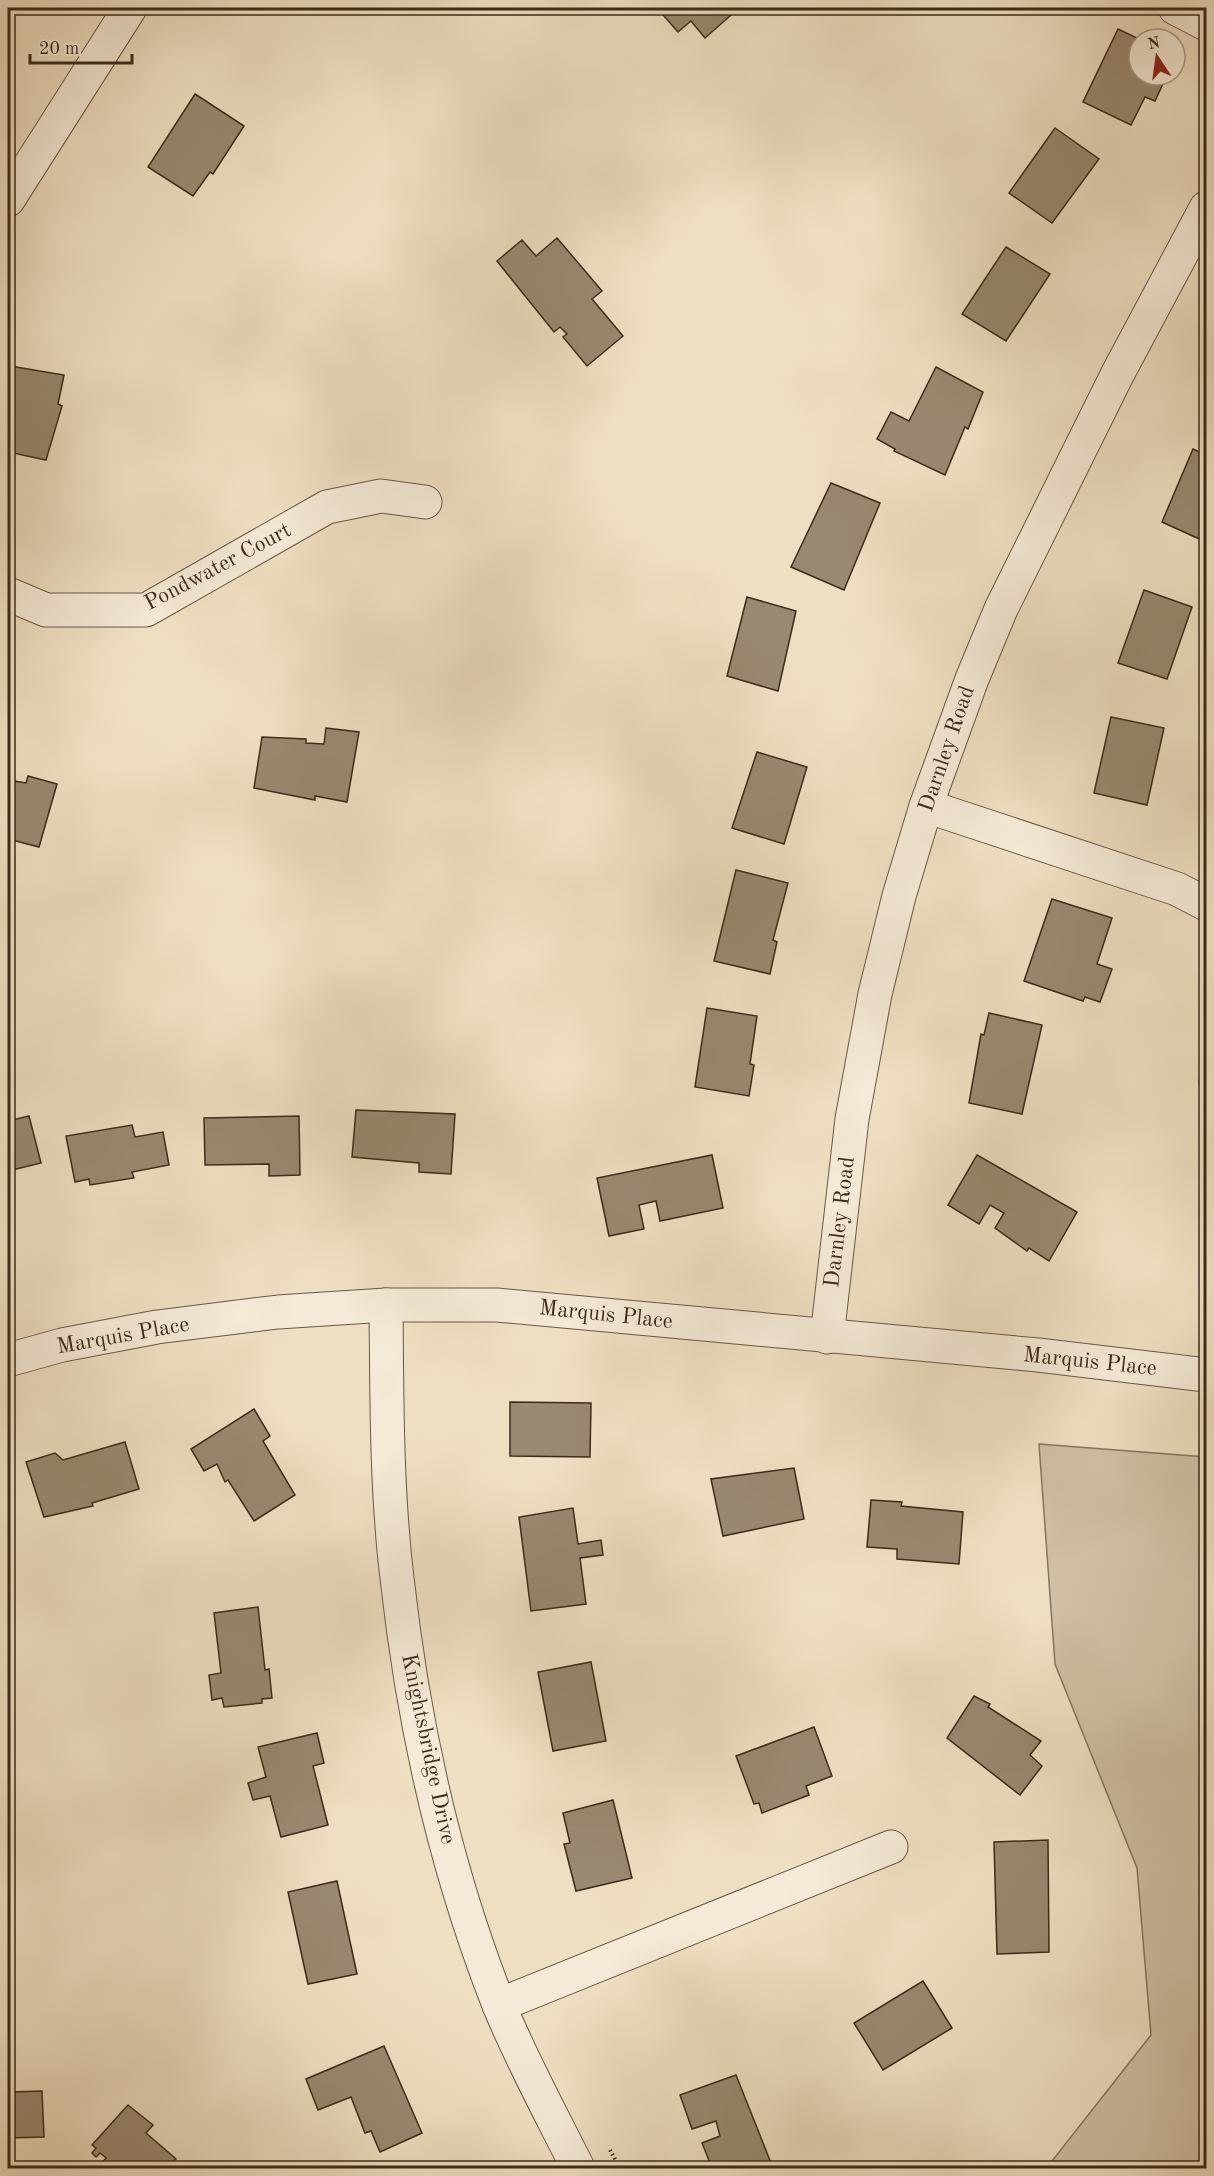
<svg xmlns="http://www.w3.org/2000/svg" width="1214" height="2176" viewBox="0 0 1214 2176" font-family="'Old Standard TT',serif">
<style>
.green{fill:#d0c0a5;stroke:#867660;stroke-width:1.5}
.building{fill:#998971;stroke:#3b2b1a;stroke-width:1.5}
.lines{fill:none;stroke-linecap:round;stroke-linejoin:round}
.minor-casing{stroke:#685844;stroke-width:35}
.path{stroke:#3b2b1a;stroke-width:4;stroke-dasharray:1.5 3;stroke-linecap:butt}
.minor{stroke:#f5ead7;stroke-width:33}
.labels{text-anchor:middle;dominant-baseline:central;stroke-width:4.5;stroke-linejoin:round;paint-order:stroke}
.street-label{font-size:22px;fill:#3b2b1a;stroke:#f5ead7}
</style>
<rect width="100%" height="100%" fill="#efdfc2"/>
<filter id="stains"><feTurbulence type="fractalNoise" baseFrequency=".00333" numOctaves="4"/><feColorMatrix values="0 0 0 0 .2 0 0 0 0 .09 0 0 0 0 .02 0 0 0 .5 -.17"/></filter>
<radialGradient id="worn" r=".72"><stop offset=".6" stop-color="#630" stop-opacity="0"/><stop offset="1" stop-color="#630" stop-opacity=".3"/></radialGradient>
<polygon class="green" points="1039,1444 1206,1457 1206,2168 1043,2168 1049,2165 1151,2035 1137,1868 1055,1664"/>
<g class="building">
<polygon points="657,8 739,8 705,38 691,21 678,32"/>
<polygon points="1118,29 1139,39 1139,75 1167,75 1155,101 1145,97 1131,125 1083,102"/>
<polygon points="195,94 244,126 213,174 210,172 193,196 148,167"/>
<polygon points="1055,128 1099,159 1052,223 1009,193"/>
<polygon points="557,238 602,291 592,299 623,336 587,366 563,337 567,334 560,327 554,332 497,261 522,240 536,256"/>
<polygon points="1006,247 1050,274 1006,341 962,314"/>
<polygon points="10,366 64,375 58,404 62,406 46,460 8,452 8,378"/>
<polygon points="936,367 983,392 968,429 965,427 945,475 894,451 895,449 877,439 891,412 909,421"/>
<polygon points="1193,449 1206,455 1206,542 1162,522"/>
<polygon points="831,483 880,503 844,590 791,567"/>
<polygon points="1144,590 1192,607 1167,679 1118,663"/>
<polygon points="747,597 796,611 778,691 727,676"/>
<polygon points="1111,717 1164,728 1147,805 1094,793"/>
<polygon points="326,728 359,732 347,802 315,796 315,800 254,788 262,737 306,739 306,743 324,744"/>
<polygon points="757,752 807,767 784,844 732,828"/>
<polygon points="28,776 57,784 39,847 8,839 8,780 26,783"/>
<polygon points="736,870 788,883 773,940 777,942 770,974 714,961"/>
<polygon points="1052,899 1112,918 1097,964 1112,969 1100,1002 1085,997 1083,1001 1024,981"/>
<polygon points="707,1008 757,1016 750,1064 754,1065 749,1096 695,1087"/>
<polygon points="989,1013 1042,1025 1022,1114 969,1103 981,1034 984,1035"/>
<polygon points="1204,1035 1206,1036 1206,1085 1199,1084"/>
<polygon points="356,1110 455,1114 451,1174 419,1172 419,1163 352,1157"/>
<polygon points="29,1116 41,1163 8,1171 8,1121"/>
<polygon points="299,1116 300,1175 269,1176 269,1164 205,1165 204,1118"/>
<polygon points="132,1125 135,1137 163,1132 169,1165 132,1172 134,1178 90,1185 89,1179 75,1182 66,1136"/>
<polygon points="712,1155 723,1208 660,1221 656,1201 639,1205 644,1229 609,1236 597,1178"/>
<polygon points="977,1155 1077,1212 1049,1261 1029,1248 1027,1251 995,1228 1004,1213 990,1205 979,1224 948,1205"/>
<polygon points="510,1402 591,1403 590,1457 510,1456"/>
<polygon points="254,1409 270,1436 263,1441 295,1495 254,1521 228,1480 225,1482 217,1464 204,1471 191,1449"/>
<polygon points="125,1442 139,1489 92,1503 93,1506 44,1517 26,1462 55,1453 63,1460"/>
<polygon points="794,1468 804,1519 723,1536 711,1479"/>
<polygon points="871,1500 902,1502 901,1506 963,1512 959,1564 897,1559 897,1549 867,1547"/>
<polygon points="573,1508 578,1544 601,1540 603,1555 580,1558 586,1604 531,1611 519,1517"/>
<polygon points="258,1607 265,1670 269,1669 272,1698 262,1699 262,1703 224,1707 222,1698 212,1700 209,1675 221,1673 214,1613"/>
<polygon points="591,1662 606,1741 553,1751 538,1672"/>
<polygon points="974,1696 990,1704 988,1707 1041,1741 1030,1755 1042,1766 1020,1795 947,1738"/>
<polygon points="814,1727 832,1776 806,1786 809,1795 762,1813 759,1803 754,1804 736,1756"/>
<polygon points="317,1733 324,1763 313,1766 328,1825 281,1837 270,1796 253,1800 248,1783 266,1777 258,1747"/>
<polygon points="613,1800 632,1878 576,1891 564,1844 570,1843 563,1813"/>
<polygon points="1048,1840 1049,1952 997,1954 994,1842"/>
<polygon points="337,1881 357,1974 308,1984 288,1892"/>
<polygon points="923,1981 952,2028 883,2070 854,2023"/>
<polygon points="384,2046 422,2133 380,2152 371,2131 365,2133 351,2097 318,2110 306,2079"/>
<polygon points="736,2075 773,2168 712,2168 702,2143 720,2136 716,2121 692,2129 680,2095"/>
<polygon points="42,2091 44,2137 8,2138 8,2092"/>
<polygon points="128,2105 153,2125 146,2133 176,2159 172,2162 179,2168 114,2168 110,2163 106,2168 101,2164 106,2158 100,2153 96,2157 92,2153 96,2148 92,2145"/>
</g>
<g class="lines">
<g class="minor-casing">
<g id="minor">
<polyline points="1175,8 1206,24"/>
<polyline points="8,200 130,8"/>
<polyline points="8,594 46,610 146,610 327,507 381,496 425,502"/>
<polyline points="926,806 1177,889 1206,904"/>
<path d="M 386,1305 C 387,1396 386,1487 397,1578 C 413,1723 445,1868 499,2005 C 522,2061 551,2114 578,2168"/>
<polyline points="827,1337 852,1119 875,994 899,896 926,806 972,679 1001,609 1117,375 1206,208"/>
<polyline points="8,1360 62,1345 157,1327 278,1312 386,1305 497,1305 1038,1355 1206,1375"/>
<polyline points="499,2005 891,1847"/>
</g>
</g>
<polyline class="path" points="610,2150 620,2168"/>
<use href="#minor" class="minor"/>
</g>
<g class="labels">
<g class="street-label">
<text transform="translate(218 567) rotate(-28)">Pondwater Court</text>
<text transform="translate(947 749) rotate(-71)">Darnley Road</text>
<text transform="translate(840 1222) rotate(-83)">Darnley Road</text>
<text transform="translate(606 1315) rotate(6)">Marquis Place</text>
<text transform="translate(123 1336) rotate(-10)">Marquis Place</text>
<text transform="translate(1090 1362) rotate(6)">Marquis Place</text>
<text transform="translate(428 1749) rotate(78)">Knightsbridge Drive</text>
</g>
</g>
<rect width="1214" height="2176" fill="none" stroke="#efdfc2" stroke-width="30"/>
<rect x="9" y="9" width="1196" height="2158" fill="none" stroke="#3b2b1a" stroke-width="3"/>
<rect x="15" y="15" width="1184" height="2146" fill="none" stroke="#3b2b1a" stroke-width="1.5"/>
<g transform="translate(1157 57) rotate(347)"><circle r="28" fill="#f5ead7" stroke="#ab9e8b" stroke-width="1.5"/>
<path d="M0-4.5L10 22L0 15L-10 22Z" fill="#8f2418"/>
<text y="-9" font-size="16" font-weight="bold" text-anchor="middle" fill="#3b2b1a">N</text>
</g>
<path d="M30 54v9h102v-9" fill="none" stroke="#3b2b1a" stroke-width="3"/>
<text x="39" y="54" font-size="18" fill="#3b2b1a" stroke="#f5ead7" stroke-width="4.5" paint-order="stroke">20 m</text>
<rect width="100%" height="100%" filter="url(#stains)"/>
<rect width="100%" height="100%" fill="url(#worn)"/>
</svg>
